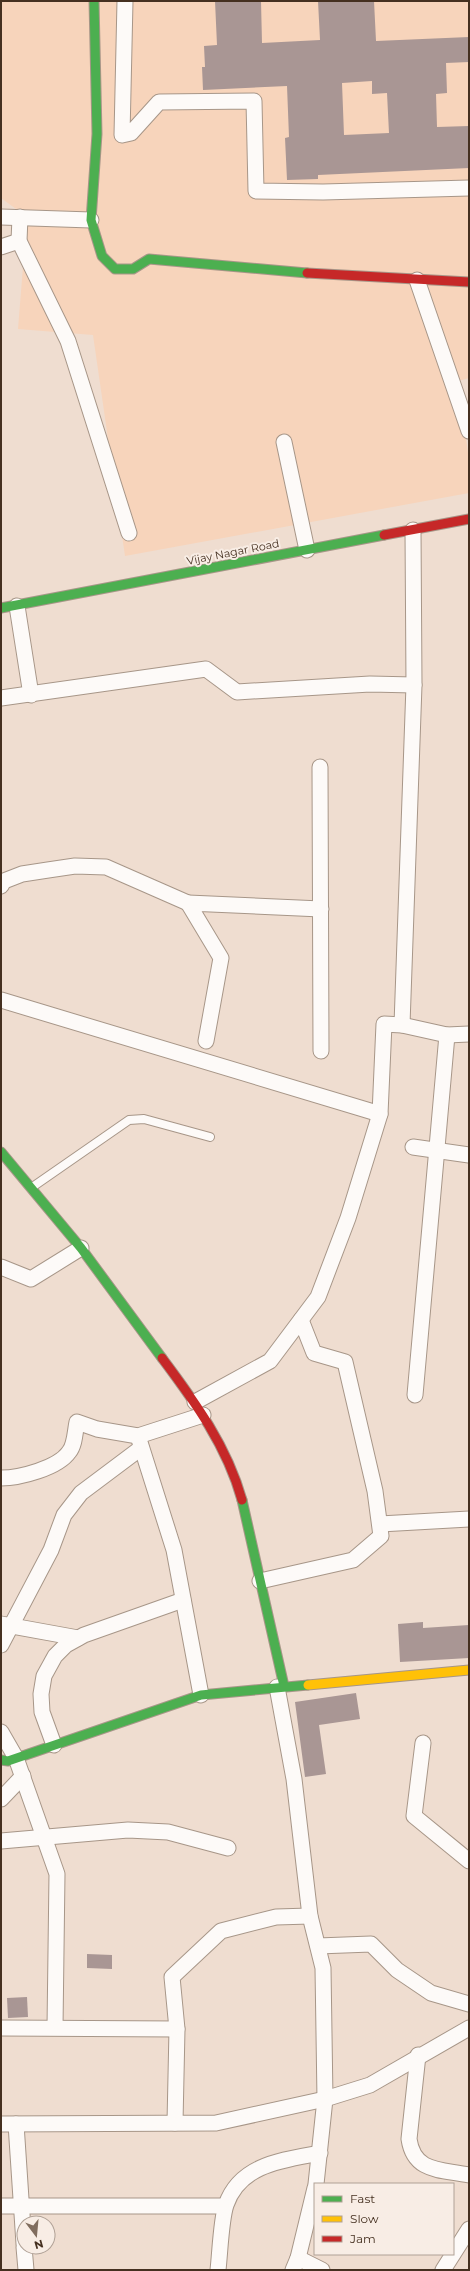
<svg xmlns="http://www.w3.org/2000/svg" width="470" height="2271" viewBox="0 0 470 2271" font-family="Montserrat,sans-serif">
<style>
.built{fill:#f7d4bb}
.building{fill:#a99694;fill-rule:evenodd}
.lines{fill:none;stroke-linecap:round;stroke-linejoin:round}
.lane-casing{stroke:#a79688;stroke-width:10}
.street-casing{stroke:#a79688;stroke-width:17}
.fast-casing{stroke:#a79688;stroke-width:11}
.slow-casing{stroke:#a79688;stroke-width:11}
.jam-casing{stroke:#a79688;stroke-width:11}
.lane{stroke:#fdfaf8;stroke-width:8}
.street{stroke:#fdfaf8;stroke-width:15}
.fast{stroke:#4caf50;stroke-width:9}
.slow{stroke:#ffc107;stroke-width:9}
.jam{stroke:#c62828;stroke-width:9}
.labels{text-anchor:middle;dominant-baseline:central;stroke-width:4;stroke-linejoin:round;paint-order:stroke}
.street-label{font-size:11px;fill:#453020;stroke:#f8ede5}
</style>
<rect width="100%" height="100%" fill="#efddd0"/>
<polygon class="built" points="1,1 469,1 469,378 458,381 469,460 469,493 125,556 93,335 18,329 27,217 1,198"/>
<g class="building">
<path d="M 215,1 L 261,1 L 262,43 L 320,40 L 318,1 L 374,1 L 376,41 L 469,37 L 469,62 L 446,63 L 447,93 L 436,94 L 437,127 L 469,126 L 469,168 L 318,175 L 318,179 L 287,180 L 285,138 L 289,137 L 287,86 L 203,90 L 202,67 L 205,67 L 204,46 L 217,45 ZM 372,81 L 372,94 L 387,93 L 389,133 L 344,135 L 342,83 Z"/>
<polygon points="423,1622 423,1628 469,1625 469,1658 400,1662 398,1624"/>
<polygon points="356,1693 360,1719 319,1725 326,1774 305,1777 295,1702"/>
<polygon points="87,1954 112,1955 112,1969 87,1968"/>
<polygon points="27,1997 28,2017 8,2018 7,1998"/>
</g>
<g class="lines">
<g class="lane-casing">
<polyline id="lane" points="31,1188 129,1120 144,1119 210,1137"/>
</g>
<g class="street-casing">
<g id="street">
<polyline points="125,1 122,135 131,133 159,102 254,101 256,191 323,192 469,188"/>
<polyline points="1,217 91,220"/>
<polyline points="20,217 19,241 68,341 129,533"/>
<polyline points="1,247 19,241"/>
<polyline points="417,280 469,431"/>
<polyline points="284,442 307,550"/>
<polyline points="17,606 31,695"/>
<polyline points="1,698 206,669 237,692 370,684 414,685"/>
<polyline points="320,767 321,1051"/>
<polyline points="1,886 4,881 22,874 48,870 75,866 106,867 188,903"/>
<polyline points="1,1000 380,1114"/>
<polyline points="402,1025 414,685 413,530"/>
<polyline points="206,1041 221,958 188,903 321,909"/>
<polyline points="413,1147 469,1155"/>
<polyline points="1,1267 31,1279 81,1248"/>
<polyline points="415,1395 447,1035"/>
<polyline points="195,1402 270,1361 318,1297 348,1218 380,1114 384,1024 402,1025 447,1035 469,1034"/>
<polyline points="138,1436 174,1550 201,1695"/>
<path d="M 1,1478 C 20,1478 58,1468 69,1452 C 75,1445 75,1431 77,1422 L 97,1429 L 138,1436 L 203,1415"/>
<polyline points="380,1524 469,1519"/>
<polyline points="260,1581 353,1560 381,1536 375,1491 345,1362 314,1353 301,1320"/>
<polyline points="1,1624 78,1638"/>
<polyline points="1,1645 51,1550 64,1515 81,1493 141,1448"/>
<polyline points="277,1687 294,1779 310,1916 323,1968 325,2099 316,2184"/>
<polyline points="1,1732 16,1758 57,1874 55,2027"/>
<polyline points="423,1743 414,1816 469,1861"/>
<polyline points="54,1745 42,1712 41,1694 44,1676 55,1656 66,1645 84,1635 183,1600"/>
<polyline points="1,1799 23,1776"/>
<polyline points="1,1841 128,1830 168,1832 228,1848"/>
<polyline points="318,1946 371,1944 397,1970 431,1993 469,2004"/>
<polyline points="1,2028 177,2029"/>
<path d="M 418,2055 L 409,2139 C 414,2173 441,2169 469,2175"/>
<polyline points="175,2123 177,2029 172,1977 221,1931 276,1917 310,1916"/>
<polyline points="1,2124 216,2123 325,2099 370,2085 469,2028"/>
<polyline points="16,2124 24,2244"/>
<polyline points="1,2206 225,2206"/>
<polyline points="24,2247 26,2270"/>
<polyline points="298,2258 322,2270"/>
<path d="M 218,2270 C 220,2253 221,2220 226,2205 C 240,2164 283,2160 320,2153"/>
<polyline points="293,2270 298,2258 315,2188"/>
<polyline points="443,2270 469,2229"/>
</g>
</g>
<g class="fast-casing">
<g id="fast">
<polyline points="94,1 97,134 91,220 102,256 115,269 133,269 149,259 307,273"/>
<polyline points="1,608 384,535"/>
<polyline points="1,1152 81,1248 162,1358"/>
<polyline points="242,1500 284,1686"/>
<polyline points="1,1760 8,1761 201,1695 308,1685"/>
</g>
</g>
<g class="slow-casing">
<polyline id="slow" points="308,1685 469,1670"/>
</g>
<g class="jam-casing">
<g id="jam">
<polyline points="307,273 469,282"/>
<polyline points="384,535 469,519"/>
<path d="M 162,1358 C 195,1402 227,1446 242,1500"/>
</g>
</g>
<use href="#lane" class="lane"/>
<use href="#street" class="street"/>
<use href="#fast" class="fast"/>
<use href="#slow" class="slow"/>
<use href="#jam" class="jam"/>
</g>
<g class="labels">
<g class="street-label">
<text transform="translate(233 552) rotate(-11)">Vijay Nagar Road</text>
</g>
</g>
<rect width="470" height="2271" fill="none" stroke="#453020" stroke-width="4"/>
<rect x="314" y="2183" width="140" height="72" fill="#f8ede5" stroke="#b0a196"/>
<rect x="322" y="2196" width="20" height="6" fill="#4caf50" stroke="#b0a196"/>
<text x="350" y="2203" font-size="12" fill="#453020">Fast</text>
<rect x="322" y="2216" width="20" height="6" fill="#ffc107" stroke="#b0a196"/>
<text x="350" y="2223" font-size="12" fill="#453020">Slow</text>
<rect x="322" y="2236" width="20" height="6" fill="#c62828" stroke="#b0a196"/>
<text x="350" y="2243" font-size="12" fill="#453020">Jam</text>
<g transform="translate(36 2235) rotate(164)"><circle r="19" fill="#f8ede5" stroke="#b0a196"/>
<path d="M0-3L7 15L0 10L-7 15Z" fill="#806d5e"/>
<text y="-6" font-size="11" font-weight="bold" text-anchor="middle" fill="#453020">N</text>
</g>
</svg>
